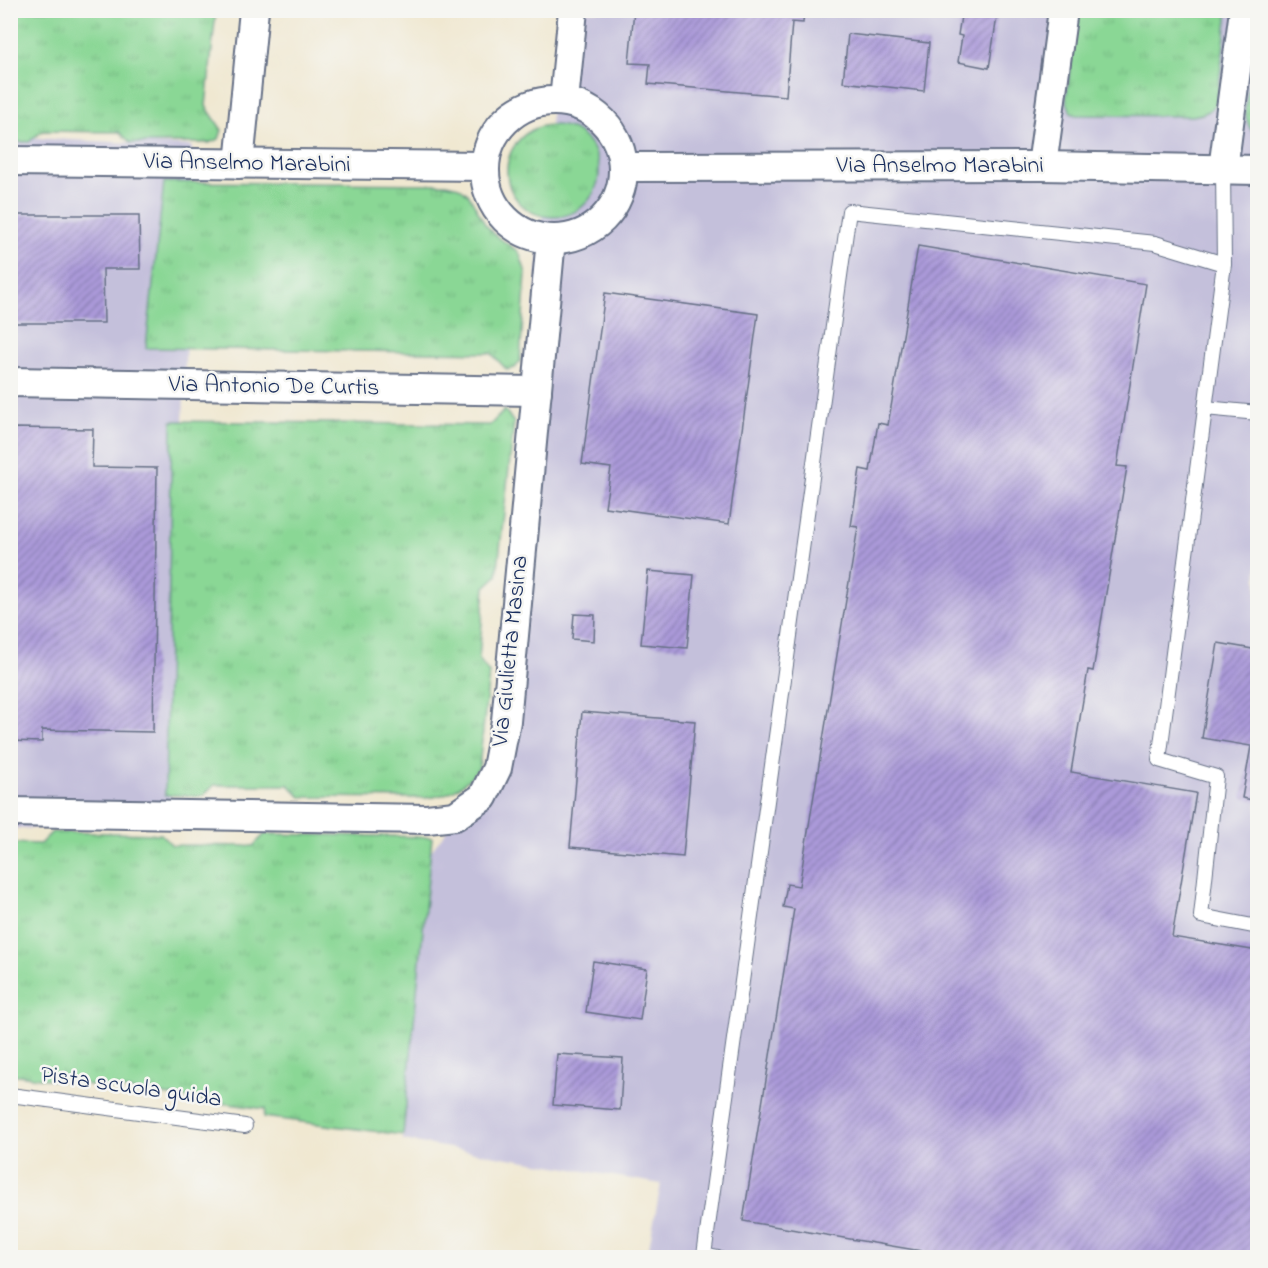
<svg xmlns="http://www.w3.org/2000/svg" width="1268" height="1268" viewBox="0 0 1268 1268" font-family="'Indie Flower',sans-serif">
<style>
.industrial{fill:#c4c0db}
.grass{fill:url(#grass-tufts);stroke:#52837a;stroke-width:1.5}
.building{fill:url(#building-hatch)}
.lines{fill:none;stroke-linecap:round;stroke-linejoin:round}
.service-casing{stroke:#667086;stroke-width:16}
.minor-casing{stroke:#667086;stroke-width:32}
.service{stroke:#fff;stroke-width:14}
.minor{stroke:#fff;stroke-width:28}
.labels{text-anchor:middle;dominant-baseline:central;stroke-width:5;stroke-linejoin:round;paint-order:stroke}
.street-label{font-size:24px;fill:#1b2f5e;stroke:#f6f6f2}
</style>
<defs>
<pattern id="grass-tufts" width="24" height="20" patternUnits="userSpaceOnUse" patternTransform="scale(1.5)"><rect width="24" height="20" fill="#8ad795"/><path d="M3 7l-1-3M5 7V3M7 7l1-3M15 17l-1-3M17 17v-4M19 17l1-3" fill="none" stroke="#76b983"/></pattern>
<pattern id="building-hatch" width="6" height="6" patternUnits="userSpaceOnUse" patternTransform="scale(1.5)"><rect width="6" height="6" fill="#ab9ad9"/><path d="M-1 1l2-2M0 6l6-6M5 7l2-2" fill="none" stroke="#8a7eb3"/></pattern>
</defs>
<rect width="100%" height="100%" fill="#f6f6f2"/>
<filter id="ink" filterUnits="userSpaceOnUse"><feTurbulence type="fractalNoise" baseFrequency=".0167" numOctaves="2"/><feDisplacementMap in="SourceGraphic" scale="12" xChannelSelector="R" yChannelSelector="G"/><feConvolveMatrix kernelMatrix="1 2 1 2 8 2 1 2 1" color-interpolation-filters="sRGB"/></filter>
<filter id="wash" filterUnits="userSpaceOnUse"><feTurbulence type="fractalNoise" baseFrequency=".008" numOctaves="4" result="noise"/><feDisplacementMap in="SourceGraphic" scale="24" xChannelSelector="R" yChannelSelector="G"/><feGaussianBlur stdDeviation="1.35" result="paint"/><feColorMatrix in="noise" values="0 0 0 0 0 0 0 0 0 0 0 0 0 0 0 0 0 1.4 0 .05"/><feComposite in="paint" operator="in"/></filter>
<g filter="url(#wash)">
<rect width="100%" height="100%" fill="#f0e8d1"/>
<g class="industrial">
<polygon points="560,11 1257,11 1257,1257 647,1257 661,1184 403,1140 426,858 476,791 504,701 513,549"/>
<polygon points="11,137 192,146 170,825 11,829"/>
</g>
<g class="grass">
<polygon points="11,10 216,11 206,106 222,130 219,139 209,143 131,143 119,132 42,131 29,142 11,142"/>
<path d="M 1078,11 L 1228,11 L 1217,100 C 1212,112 1205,114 1192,116 L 1076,115 L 1071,113 L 1066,99 Z"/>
<path d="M 1254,45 L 1257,45 L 1257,137 C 1249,130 1246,121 1245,110 Z"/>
<circle cx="553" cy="171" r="46"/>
<polygon points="164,182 446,184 459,187 469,195 485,224 495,235 519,252 526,273 520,361 515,368 507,370 491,353 146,348"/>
<path d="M 505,410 L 514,423 L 497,576 L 485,587 L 479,659 L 489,673 L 479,768 C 463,787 450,796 425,798 L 301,797 L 289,785 L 214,785 L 203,796 L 165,795 L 172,421 L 490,425 Z"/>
<polygon points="52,832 161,834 172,845 253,846 265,834 432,837 403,1135 264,1117 265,1109 11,1074 11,843 40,844"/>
</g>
<g id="blocks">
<g class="building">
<polygon points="634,10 804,10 803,23 792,22 786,96 648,84 650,64 629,63"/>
<polygon points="962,10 998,10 989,68 958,62 962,36 958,35"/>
<polygon points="848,34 929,43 924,91 843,82"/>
<polygon points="10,215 139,215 140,269 103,269 104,323 10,323"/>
<polygon points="918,246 1146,284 1117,466 1127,467 1093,671 1088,670 1071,772 1196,793 1172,937 1258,951 1258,1258 963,1258 743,1221 794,909 783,907 787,884 799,886 858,527 851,526 860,469 870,471 878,423 888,425"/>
<polygon points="605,293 758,314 729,524 605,507 611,468 582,464"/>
<polygon points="12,428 93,429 92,467 157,468 153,732 42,730 42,742 10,741"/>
<polygon points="648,571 694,575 687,648 641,644"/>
<polygon points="574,614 595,615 594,641 572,639"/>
<polygon points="1218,643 1258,650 1258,801 1242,798 1251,746 1202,738"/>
<polygon points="582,712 695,721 683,857 570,847"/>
<polygon points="593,961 647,969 640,1020 586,1012"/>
<polygon points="557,1054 623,1058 620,1110 553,1105"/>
</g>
</g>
</g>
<g filter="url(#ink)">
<use href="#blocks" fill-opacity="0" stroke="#667086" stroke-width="1.5"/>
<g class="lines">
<g class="service-casing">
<g id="service">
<polyline points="1223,169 1224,264 1159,760 1216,777 1201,916 1258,927"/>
<polyline points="1205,408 1258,413"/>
<polyline points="10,1095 245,1126"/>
<polyline points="718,1258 704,1255 849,211 1155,243 1224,264"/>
</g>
</g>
<g class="minor-casing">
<g id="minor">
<polyline points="564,101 573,10"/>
<circle cx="554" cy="170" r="69"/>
<polyline points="10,161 484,166"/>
<polyline points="239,164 254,10"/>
<polyline points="1042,166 1063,10"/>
<polyline points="623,167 1042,166 1258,170"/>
<polyline points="1223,169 1244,10"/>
<polyline points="10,382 537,391"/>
<polyline points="10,812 427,819 455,816 483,797 497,768 506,721 551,239"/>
</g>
</g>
<use href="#service" class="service"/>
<use href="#minor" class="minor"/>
</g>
</g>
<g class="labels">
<g class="street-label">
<text transform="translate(247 164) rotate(1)">Via Anselmo Marabini</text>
<text x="940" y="166">Via Anselmo Marabini</text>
<text transform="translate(274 387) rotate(1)">Via Antonio De Curtis</text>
<text transform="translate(511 651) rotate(-84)">Via Giulietta Masina</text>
<text transform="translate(131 1088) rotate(8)">Pista scuola guida</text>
</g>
</g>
<rect width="1268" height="1268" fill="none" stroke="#f6f6f2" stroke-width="36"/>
</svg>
